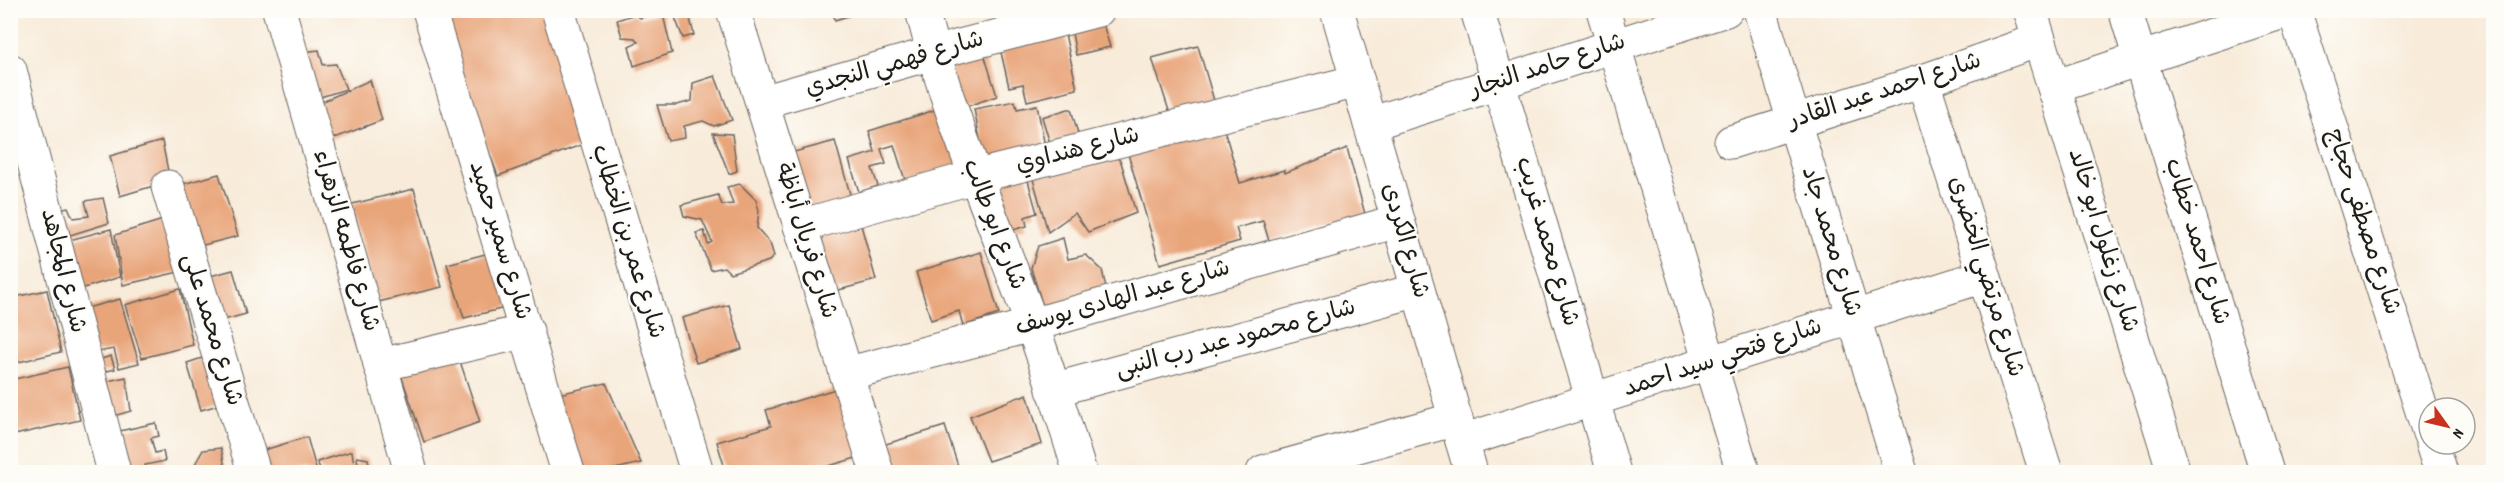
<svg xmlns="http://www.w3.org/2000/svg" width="2504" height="483" viewBox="0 0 2504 483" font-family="Dekko,'Playpen Sans Arabic',sans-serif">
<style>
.building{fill:#e9a57a}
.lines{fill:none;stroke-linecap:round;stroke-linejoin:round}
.street-casing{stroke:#69645e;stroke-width:35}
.street{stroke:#fff;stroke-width:33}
.labels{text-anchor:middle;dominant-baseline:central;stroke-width:4.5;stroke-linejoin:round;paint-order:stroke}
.street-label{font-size:24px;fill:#1c1c1c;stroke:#fdfcf7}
</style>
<rect width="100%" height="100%" fill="#fdfcf7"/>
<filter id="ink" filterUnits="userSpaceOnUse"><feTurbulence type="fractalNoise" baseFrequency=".0167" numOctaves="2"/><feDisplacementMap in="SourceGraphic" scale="12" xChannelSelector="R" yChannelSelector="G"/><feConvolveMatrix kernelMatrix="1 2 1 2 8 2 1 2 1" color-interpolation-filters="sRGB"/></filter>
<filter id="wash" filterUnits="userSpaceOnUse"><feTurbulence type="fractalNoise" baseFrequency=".008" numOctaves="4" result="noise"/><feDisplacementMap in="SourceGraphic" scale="24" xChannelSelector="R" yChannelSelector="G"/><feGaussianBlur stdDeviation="1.35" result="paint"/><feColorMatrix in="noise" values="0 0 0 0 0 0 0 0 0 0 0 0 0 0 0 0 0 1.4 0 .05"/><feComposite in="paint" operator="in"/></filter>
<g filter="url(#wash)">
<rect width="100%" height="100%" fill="#f8ebd9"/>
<g id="blocks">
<g class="building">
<polygon points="442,10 553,10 589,142 498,176 456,64"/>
<polygon points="655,10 662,10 672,53 634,66 629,46 638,42 635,38 622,37 617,20 635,14 640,18 656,14"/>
<polygon points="672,10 688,10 694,35 683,38"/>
<polygon points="832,10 864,10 864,11 835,20"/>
<polygon points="1103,24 1110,47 1076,55 1072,33"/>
<polygon points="1064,29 1077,89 1027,101 1023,84 1009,87 1000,48"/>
<polygon points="981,44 997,96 959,109 942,56"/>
<polygon points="1198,46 1215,104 1171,117 1152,58"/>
<polygon points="319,50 323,65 336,64 346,89 311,100 294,53"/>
<polygon points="715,76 732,120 714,126 703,121 684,126 685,138 668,141 657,105 677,105 692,101 693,83"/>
<polygon points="370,80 382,120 327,141 317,104"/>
<polygon points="1015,101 1017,109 1037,105 1046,152 985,165 974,109"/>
<polygon points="941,108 963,175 909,193 894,145 881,149 886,164 872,168 878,186 859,192 849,160 875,152 869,131"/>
<polygon points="1068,109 1071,109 1079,137 1051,147 1042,117"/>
<polygon points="1221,119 1240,183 1284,170 1285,173 1347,148 1365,214 1269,241 1263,221 1236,228 1240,241 1160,264 1126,147"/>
<polygon points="713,133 732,134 737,171 729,174"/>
<polygon points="162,141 170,181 120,196 110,156"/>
<polygon points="835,141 854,208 801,223 783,155"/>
<polygon points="1112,152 1121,162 1136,213 1088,232 1075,213 1048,232 1031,172"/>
<polygon points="1025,170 1037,213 1025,217 1027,226 999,234 983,182"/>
<polygon points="219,174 238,236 188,249 172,187"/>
<polygon points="740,184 756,200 759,210 757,228 770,243 774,256 769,261 730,273 724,267 711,270 696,233 704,231 708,244 712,242 702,220 684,216 681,205 718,195 722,205 733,204 727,187"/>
<polygon points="414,189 442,287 378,302 352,204"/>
<polygon points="103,198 109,223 57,239 50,211 68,207 73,218 89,216 85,201"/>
<polygon points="166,219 179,272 123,285 115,235"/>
<polygon points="861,225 876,280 824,294 809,239"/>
<polygon points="111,229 120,277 77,290 62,242"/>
<polygon points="1063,238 1068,259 1086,255 1102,270 1108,297 1044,310 1031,268 1038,246"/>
<polygon points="497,251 513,306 464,318 447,264"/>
<polygon points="981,252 999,314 963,326 959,311 931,320 916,272"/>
<polygon points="233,270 246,314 220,321 210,276"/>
<polygon points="180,289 193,345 142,358 125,305"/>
<polygon points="47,290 61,352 10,364 10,298"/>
<polygon points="120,299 139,363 119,368 114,349 86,354 76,311"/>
<polygon points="729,305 742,349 696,363 682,318"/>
<polygon points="214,354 229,402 201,410 187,363"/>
<polygon points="458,355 480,422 424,442 399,369"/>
<polygon points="111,356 115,369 92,375 89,363"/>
<polygon points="68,367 80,420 10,436 10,380"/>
<polygon points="126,377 131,411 103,419 94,384"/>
<polygon points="606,383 641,463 602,472 570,472 550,396"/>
<polygon points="842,387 863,456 808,472 726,472 717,442 771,426 766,410"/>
<polygon points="1027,394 1042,444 988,461 970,416"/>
<polygon points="156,423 159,436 151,438 155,453 163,451 165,461 145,465 147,472 115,472 106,434"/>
<polygon points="945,426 960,472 881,472 873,448"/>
<polygon points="307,437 317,472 257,472 251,454"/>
<polygon points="221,448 226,472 197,472 195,464 203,450"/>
<polygon points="352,451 354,465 358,465 357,457 368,459 371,472 322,472 317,462"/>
</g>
</g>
</g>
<g filter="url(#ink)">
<use href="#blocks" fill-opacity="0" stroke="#69645e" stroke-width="1.5"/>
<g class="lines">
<g class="street-casing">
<g id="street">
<polyline points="279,10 411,472"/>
<polyline points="429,10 568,472"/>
<polyline points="558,10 697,472"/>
<polyline points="733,10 877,472"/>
<path d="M 922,10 C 949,119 994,220 1032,325 C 1050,373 1064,423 1080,472"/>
<polyline points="1337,10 1471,472"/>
<polyline points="1477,10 1614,472"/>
<polyline points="1603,10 1743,472"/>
<polyline points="1760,10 1901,472"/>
<polyline points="2030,10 2174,472"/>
<polyline points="2125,10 2267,472"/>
<polyline points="2294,10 2429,433"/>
<polyline points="10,70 114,472"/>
<polyline points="1923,81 2046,472"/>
<polyline points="2054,87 2289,10"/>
<polyline points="762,102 933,53 1098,10"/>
<polyline points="1370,124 1726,10"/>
<polyline points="1731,142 1923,81 2039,40"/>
<polyline points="168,187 254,472"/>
<polyline points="800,226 974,177 1358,81"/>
<polyline points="380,365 527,331"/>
<polyline points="846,374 1032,325 1398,221"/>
<polyline points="1053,390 1418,290"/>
<polyline points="1462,441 1984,276"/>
<polyline points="2432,444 2441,472"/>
<polyline points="1263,472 1456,419"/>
</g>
</g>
<use href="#street" class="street"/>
</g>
</g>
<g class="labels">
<g class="street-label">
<text transform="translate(895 65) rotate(-16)">شارع فهمي النجدي</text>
<text transform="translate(1548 67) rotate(-18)">شارع حامد النجار</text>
<text transform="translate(1885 92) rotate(-18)">شارع احمد عبد القادر</text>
<text transform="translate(1078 151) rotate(-14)">شارع هنداوي</text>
<text transform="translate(2362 222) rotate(72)">شارع مصطفى حجاج</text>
<text transform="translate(993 225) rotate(69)">شارع ابو طالب</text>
<text transform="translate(345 241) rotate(74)">شارع فاطمه الزهراء</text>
<text transform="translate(499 241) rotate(73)">شارع سمير حميد</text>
<text transform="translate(805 241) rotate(73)">شارع فريال أباظة</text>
<text transform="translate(1404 241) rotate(74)">شارع الكردى</text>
<text transform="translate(2102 241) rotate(73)">شارع زغلول ابو خالد</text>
<text transform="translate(627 242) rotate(73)">شارع عمر بن الخطاب</text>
<text transform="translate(1546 242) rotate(74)">شارع محمد غريب</text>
<text transform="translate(1830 242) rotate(73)">شارع محمد جاد</text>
<text transform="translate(2196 242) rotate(73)">شارع احمد خطاب</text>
<text transform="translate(62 271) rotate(76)">شارع المجاهد</text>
<text transform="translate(1985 277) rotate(73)">شارع مرتضي الخضرى</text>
<text transform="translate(1123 299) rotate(-16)">شارع عبد الهادى يوسف</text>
<text transform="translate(211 330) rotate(73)">شارع محمد على</text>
<text transform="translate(1236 340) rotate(-15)">شارع محمود عبد رب النبى</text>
<text transform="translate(1723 359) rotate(-18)">شارع فتحي سيد احمد</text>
</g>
</g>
<rect width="2504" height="483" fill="none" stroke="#fdfcf7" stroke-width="36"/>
<g transform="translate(2447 426) rotate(124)"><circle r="28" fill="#fdfcf7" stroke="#a3a29f" stroke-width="1.5"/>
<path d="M0-4.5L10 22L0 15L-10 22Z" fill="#c8321e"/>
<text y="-9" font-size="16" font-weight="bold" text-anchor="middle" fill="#1c1c1c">N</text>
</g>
</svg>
